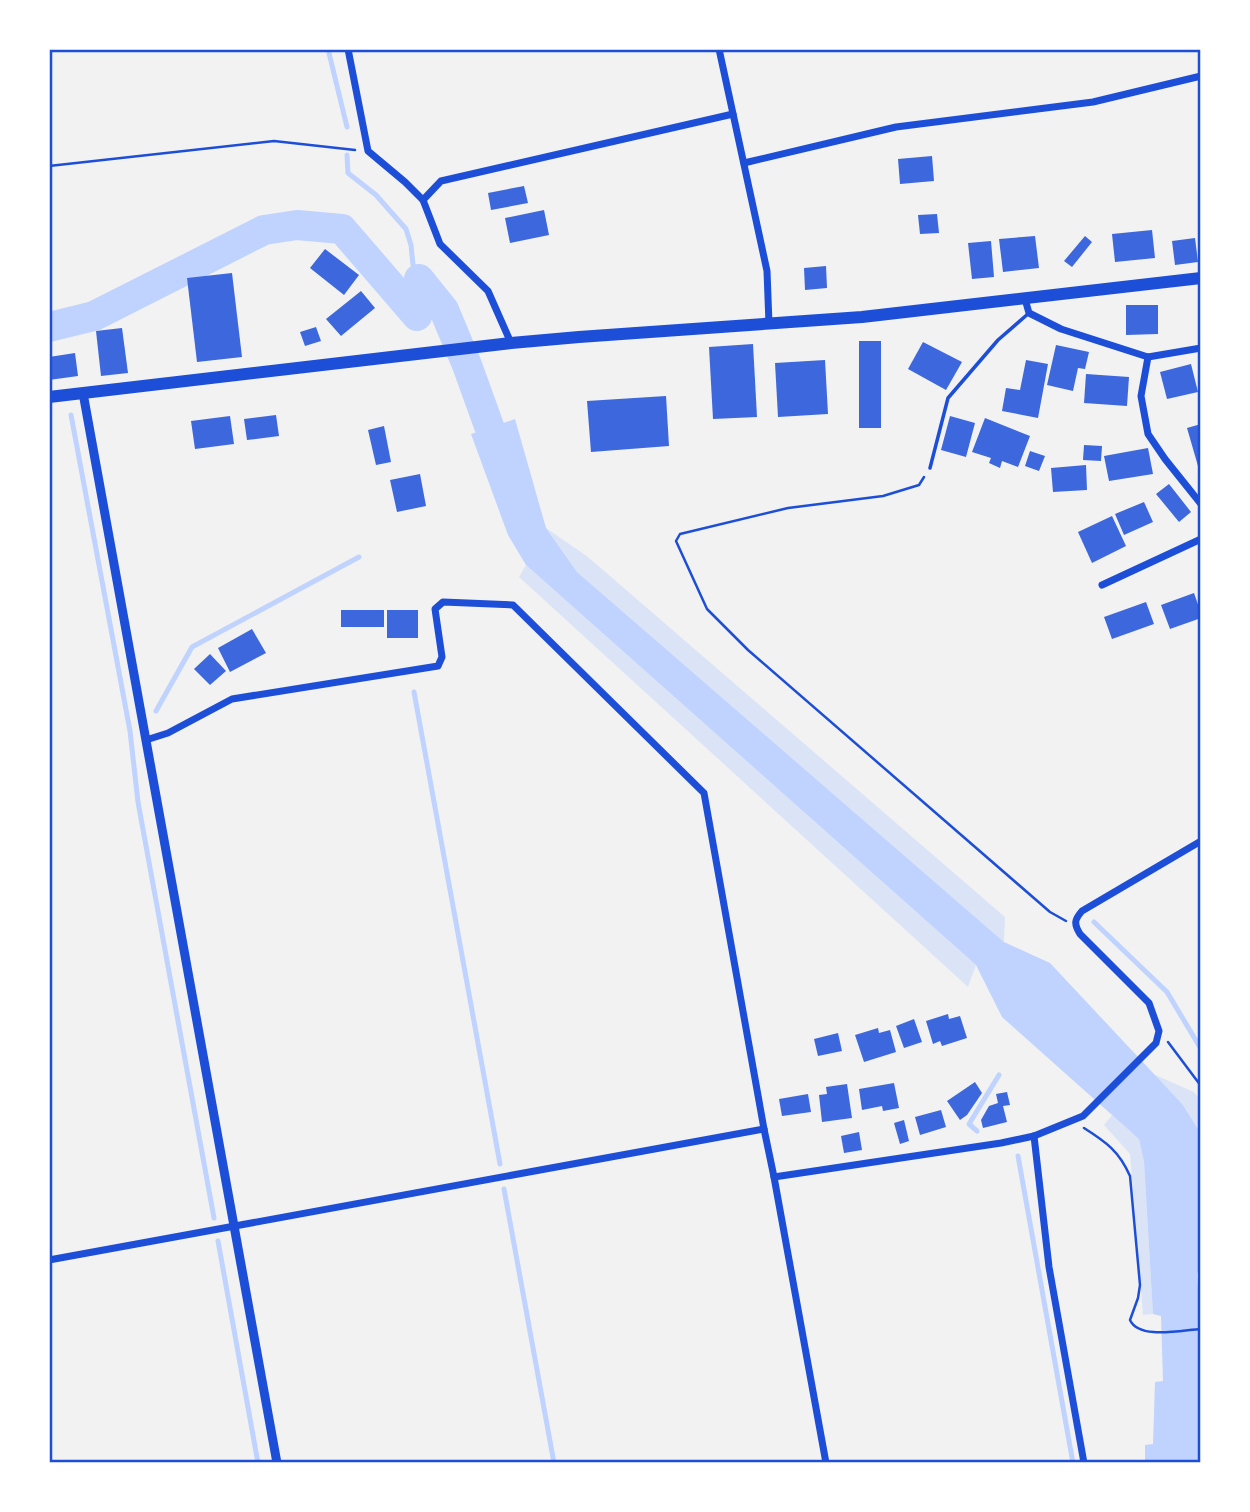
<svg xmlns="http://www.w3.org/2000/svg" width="1250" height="1512" viewBox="0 0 1250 1512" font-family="Overpass,sans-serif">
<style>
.green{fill:#dbe4f7}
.water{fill:#bfd3fe}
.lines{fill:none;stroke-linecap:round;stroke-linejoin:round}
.stream{stroke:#bfd3fe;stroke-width:5}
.river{stroke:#bfd3fe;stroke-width:30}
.building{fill:#3d67dc}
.path{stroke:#1d4ed8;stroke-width:2.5}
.service{stroke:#1d4ed8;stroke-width:3.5}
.minor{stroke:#1d4ed8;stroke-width:7}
.tertiary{stroke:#1d4ed8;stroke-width:9}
.primary{stroke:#1d4ed8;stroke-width:12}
.neatline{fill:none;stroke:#1d4ed8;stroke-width:2.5}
</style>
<rect width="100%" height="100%" fill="#f2f2f2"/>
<g class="green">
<polygon points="546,528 588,557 1005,917 1004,942 577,572"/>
<polygon points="526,565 976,965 968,987 519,577"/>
<polygon points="1153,1074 1194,1092 1201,1101 1201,1134 1183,1105"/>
<polygon points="1112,1115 1139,1139 1144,1162 1153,1314 1143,1315 1130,1154 1104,1125"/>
</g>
<polygon class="water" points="515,419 546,528 577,572 1004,942 1050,963 1183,1105 1201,1134 1201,1266 1197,1274 1201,1332 1201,1463 1145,1463 1145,1445 1153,1444 1155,1382 1163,1381 1161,1316 1153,1314 1144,1162 1139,1139 1002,1017 976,965 526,565 508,535 471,434"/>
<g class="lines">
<g class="stream">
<polyline points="328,49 347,127"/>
<polyline points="347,155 348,173 376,195 406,229 411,245 413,265 419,279"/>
<polyline points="71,415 130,731 138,802 214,1218"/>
<polyline points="414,692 500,1164"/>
<polyline points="156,711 192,647 359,557"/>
<polyline points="1094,922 1167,992 1201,1049"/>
<polyline points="977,1131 969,1124 999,1075"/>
<polyline points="1018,1156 1073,1463"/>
<polyline points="504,1189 554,1463"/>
<polyline points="218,1241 258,1463"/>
</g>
<polyline class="river" points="49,327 94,316 264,230 297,225 342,229 417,316 419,279 444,310 467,365 503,465"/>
</g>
<g class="building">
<polygon points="932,156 934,181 900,184 898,159"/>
<polygon points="524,186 528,203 491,210 488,193"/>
<polygon points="544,210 549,235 510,243 505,218"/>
<polygon points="937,214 939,233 920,234 918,215"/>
<polygon points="1152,230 1155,258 1115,262 1112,234"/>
<polygon points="1035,236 1039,268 1003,272 999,239"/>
<polygon points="1085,236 1092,242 1072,267 1064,261"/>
<polygon points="1195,238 1198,262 1175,265 1172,241"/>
<polygon points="991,241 994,277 972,279 968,243"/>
<polygon points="325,249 359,275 344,295 310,268"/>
<polygon points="826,266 827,288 805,290 804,268"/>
<polygon points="232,273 242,357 197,362 187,278"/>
<polygon points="361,291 375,308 341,336 326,319"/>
<polygon points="1126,305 1158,305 1158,334 1126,335"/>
<polygon points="316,327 321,341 305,346 300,332"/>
<polygon points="122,328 128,373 101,376 96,331"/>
<rect x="859" y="341" width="22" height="87"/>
<polygon points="923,342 962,362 946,390 908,369"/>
<polygon points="753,344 757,417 713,419 709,347"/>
<polygon points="1056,345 1089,352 1085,369 1078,368 1073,391 1047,385"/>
<polygon points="75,353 78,376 49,380 49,357"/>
<polygon points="825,360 828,414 778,417 775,363"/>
<polygon points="1026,360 1048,364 1038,418 1002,411 1006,388 1020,390"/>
<polygon points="1191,364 1198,392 1167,399 1160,372"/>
<polygon points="1086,374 1129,377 1127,406 1084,403"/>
<polygon points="666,396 669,446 591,452 587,401"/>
<polygon points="276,415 279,436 247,440 244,419"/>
<polygon points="230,416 234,444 195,449 191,421"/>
<polygon points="950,416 975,423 966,457 941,450"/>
<polygon points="985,418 1030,436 1018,467 1002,461 1000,468 989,463 991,458 972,452"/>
<polygon points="1201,424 1201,473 1200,473 1187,428"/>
<polygon points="384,426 391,462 376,465 368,430"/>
<polygon points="1084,445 1102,446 1101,461 1083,460"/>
<polygon points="1148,448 1153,474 1109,481 1104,456"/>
<polygon points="1030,451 1045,456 1039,471 1025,466"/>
<polygon points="1086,465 1087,490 1053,492 1051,468"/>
<polygon points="420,474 426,506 397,512 390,480"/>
<polygon points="1169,484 1191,512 1179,522 1156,494"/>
<polygon points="1144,502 1153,522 1124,535 1115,514"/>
<polygon points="1112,516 1126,546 1092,563 1078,532"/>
<polygon points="1194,593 1201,613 1201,618 1170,629 1161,605"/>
<polygon points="1146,602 1154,624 1112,639 1104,617"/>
<rect x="341" y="610" width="43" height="17"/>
<rect x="387" y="610" width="31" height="28"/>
<polygon points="252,629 266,653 230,672 218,648"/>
<polygon points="210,654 226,671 210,685 194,669"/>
<polygon points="948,1014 949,1019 960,1016 967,1038 942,1046 940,1041 933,1044 926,1021"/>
<polygon points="914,1019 922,1042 904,1048 896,1026"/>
<polygon points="878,1028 879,1033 890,1030 896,1052 864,1062 855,1035"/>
<polygon points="838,1033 842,1051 818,1056 814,1039"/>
<polygon points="975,1082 982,1093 967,1115 960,1120 947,1101"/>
<polygon points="894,1083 899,1108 883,1111 882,1106 862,1110 859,1089"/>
<polygon points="847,1084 852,1118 822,1122 819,1095 827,1094 826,1087"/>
<polygon points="1007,1092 1010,1105 1003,1106 1007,1122 983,1128 981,1120 989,1106 998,1103 996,1094"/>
<polygon points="808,1094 811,1112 782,1116 779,1099"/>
<polygon points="941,1110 946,1127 920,1135 915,1117"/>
<polygon points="904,1120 909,1141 900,1144 894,1123"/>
<polygon points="859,1132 862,1150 844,1153 841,1136"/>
</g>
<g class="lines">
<g class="path">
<polyline points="49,166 274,141 355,150"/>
<polyline points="924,477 919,485 883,496 788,508 680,534 676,541 707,609 748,650 1050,912 1066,921"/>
<polyline points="1168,1042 1201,1086"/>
<path d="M 1084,1128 C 1106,1142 1119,1151 1130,1176 L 1140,1285 L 1138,1298 L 1130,1320 C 1139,1340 1182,1330 1201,1329"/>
</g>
<polyline class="service" points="930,468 948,398 998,340 1029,313"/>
<g class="minor">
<polyline points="348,49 368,151 405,182 423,200 440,244 488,291 511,343"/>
<polyline points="719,49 767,271 769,324"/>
<polyline points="744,163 896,127 1093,102 1201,76"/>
<polyline points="423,200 441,181 733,114"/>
<polyline points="1025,299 1029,313 1061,329 1148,357 1201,348"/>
<polyline points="1148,357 1141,396 1148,434 1165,459 1201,504"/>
<polyline points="1102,585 1201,539"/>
<polyline points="146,740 168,733 232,699 438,666 442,657 435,609 443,602 513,605 704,793 764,1129 774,1177 826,1463"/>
<polyline points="1034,1136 1049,1267 1084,1463"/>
<path d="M 774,1177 L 1001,1143 L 1034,1136 L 1083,1116 L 1156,1043 L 1159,1031 L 1149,1003 L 1080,934 C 1074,924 1074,920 1082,911 L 1201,841"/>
<polyline points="49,1260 764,1129"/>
</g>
<polyline class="tertiary" points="83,393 277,1463"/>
<polyline class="primary" points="49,397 511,343 579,337 862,317 1201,278"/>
</g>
<rect width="1250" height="1512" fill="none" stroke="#ffffff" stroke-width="102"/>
<rect x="51" y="51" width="1148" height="1410" class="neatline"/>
</svg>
